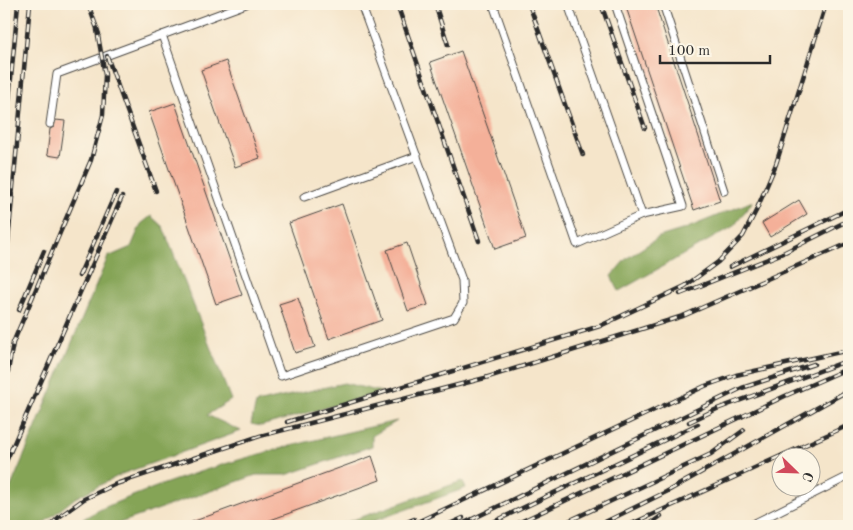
<svg xmlns="http://www.w3.org/2000/svg" width="853" height="530" viewBox="0 0 853 530" font-family="'Old Standard TT',serif">
<style>
.forest{fill:#85a457;stroke:#586841}
.building{fill:#f4b099}
.lines{fill:none;stroke-linecap:round;stroke-linejoin:round}
.street-casing{stroke:#494743;stroke-width:9}
.street{stroke:#fff;stroke-width:7}
.rail-casing{stroke:#2b2b2b;stroke-width:4.5}
.rail{stroke:#fcf5e5;stroke-width:2.5;stroke-dasharray:8;stroke-linecap:butt}
</style>
<rect width="100%" height="100%" fill="#fcf5e5"/>
<filter id="ink" filterUnits="userSpaceOnUse"><feTurbulence type="fractalNoise" baseFrequency=".02" numOctaves="2"/><feDisplacementMap in="SourceGraphic" scale="10" xChannelSelector="R" yChannelSelector="G"/><feConvolveMatrix kernelMatrix="1 2 1 2 8 2 1 2 1" color-interpolation-filters="sRGB"/></filter>
<filter id="wash" filterUnits="userSpaceOnUse"><feTurbulence type="fractalNoise" baseFrequency=".0096" numOctaves="4" result="noise"/><feDisplacementMap in="SourceGraphic" scale="20" xChannelSelector="R" yChannelSelector="G"/><feGaussianBlur stdDeviation="1.12" result="paint"/><feColorMatrix in="noise" values="0 0 0 0 0 0 0 0 0 0 0 0 0 0 0 0 0 1.4 0 .05"/><feComposite in="paint" operator="in"/></filter>
<g filter="url(#wash)">
<rect width="100%" height="100%" fill="#f5e5ca"/>
<g class="forest">
<polygon points="753,201 734,226 619,291 611,276 626,259 659,237 685,229"/>
<polygon points="151,216 163,227 231,400 207,415 241,431 122,474 75,498 40,526 4,526 4,503 108,257 131,247 141,224"/>
<polygon points="344,383 382,392 261,426 251,424 256,403"/>
<path d="M 397,421 L 372,436 L 372,446 L 286,475 L 256,475 L 111,526 L 73,526 C 95,509 123,500 148,490 C 229,459 313,440 397,421 Z"/>
<polygon points="462,481 466,488 360,526 336,526"/>
</g>
<g id="blocks">
<g class="building">
<polygon points="625,4 655,4 720,201 694,210"/>
<polygon points="461,51 526,238 495,249 430,62"/>
<polygon points="226,61 260,158 235,167 201,70"/>
<polygon points="175,103 242,295 216,304 149,112"/>
<polygon points="56,120 65,121 60,157 47,155 50,129 54,127"/>
<polygon points="799,200 807,214 770,237 762,223"/>
<polygon points="342,204 382,320 329,339 289,223"/>
<polygon points="407,243 428,305 408,311 387,250"/>
<polygon points="298,298 315,347 295,353 279,304"/>
<polygon points="372,456 380,480 254,526 181,526"/>
</g>
</g>
</g>
<g filter="url(#ink)">
<use href="#blocks" fill-opacity="0" stroke="#494743" stroke-width="1"/>
<g class="lines">
<g class="street-casing">
<g id="street">
<polyline points="493,4 577,244 642,215 568,4"/>
<polyline points="615,4 683,206 642,215"/>
<polyline points="663,4 724,191"/>
<polyline points="162,35 281,376 454,318 463,303 462,280 361,4"/>
<polyline points="50,124 57,74 246,4"/>
<polyline points="304,197 417,156"/>
<polyline points="749,526 849,476"/>
</g>
</g>
<use href="#street" class="street"/>
<g class="rail-casing">
<g id="rail">
<polyline points="88,4 99,34"/>
<polyline points="397,4 479,241"/>
<polyline points="435,4 448,45"/>
<polyline points="529,4 583,155"/>
<polyline points="601,4 645,128"/>
<polyline points="4,34 6,4"/>
<polyline points="107,56 156,191"/>
<polyline points="4,152 18,4"/>
<polyline points="730,267 849,209"/>
<polyline points="79,276 116,192"/>
<polyline points="4,285 30,4"/>
<polyline points="680,294 783,253 849,220"/>
<polyline points="19,310 44,251"/>
<polyline points="4,393 13,343 91,160 103,115 105,75 97,30"/>
<polyline points="287,422 600,326 685,286 718,262 743,236 756,211 776,164 826,4"/>
<polyline points="689,422 717,409 849,360"/>
<polyline points="4,466 122,197"/>
<polyline points="50,526 59,517 84,499 116,484 260,436 485,378 683,316 849,243"/>
<polyline points="398,526 414,519"/>
<polyline points="409,526 705,386 736,375 849,350"/>
<polyline points="445,526 463,518"/>
<polyline points="458,526 742,388 814,364"/>
<polyline points="485,526 698,424"/>
<polyline points="512,526 785,396 849,368"/>
<polyline points="558,526 711,454 744,430"/>
<polyline points="597,526 666,492 849,390"/>
<polyline points="627,526 849,425"/>
<polyline points="647,526 661,516"/>
</g>
</g>
<use href="#rail" class="rail"/>
</g>
</g>
<rect width="853" height="530" fill="none" stroke="#fcf5e5" stroke-width="20"/>
<g transform="translate(796 472) rotate(113)"><circle r="24" fill="#fcf5e5" stroke="#a8a49b"/>
<path d="M0-4L9 19L0 12L-9 19Z" fill="#d1495b"/>
<text y="-8" font-size="14" font-weight="bold" text-anchor="middle" fill="#2b2b2b">С</text>
</g>
<path d="M660 55v8h110v-8" fill="none" stroke="#2b2b2b" stroke-width="2.5"/>
<text x="668" y="55" font-size="15" fill="#2b2b2b" stroke="#fcf5e5" stroke-width="4" paint-order="stroke">100 m</text>
</svg>
